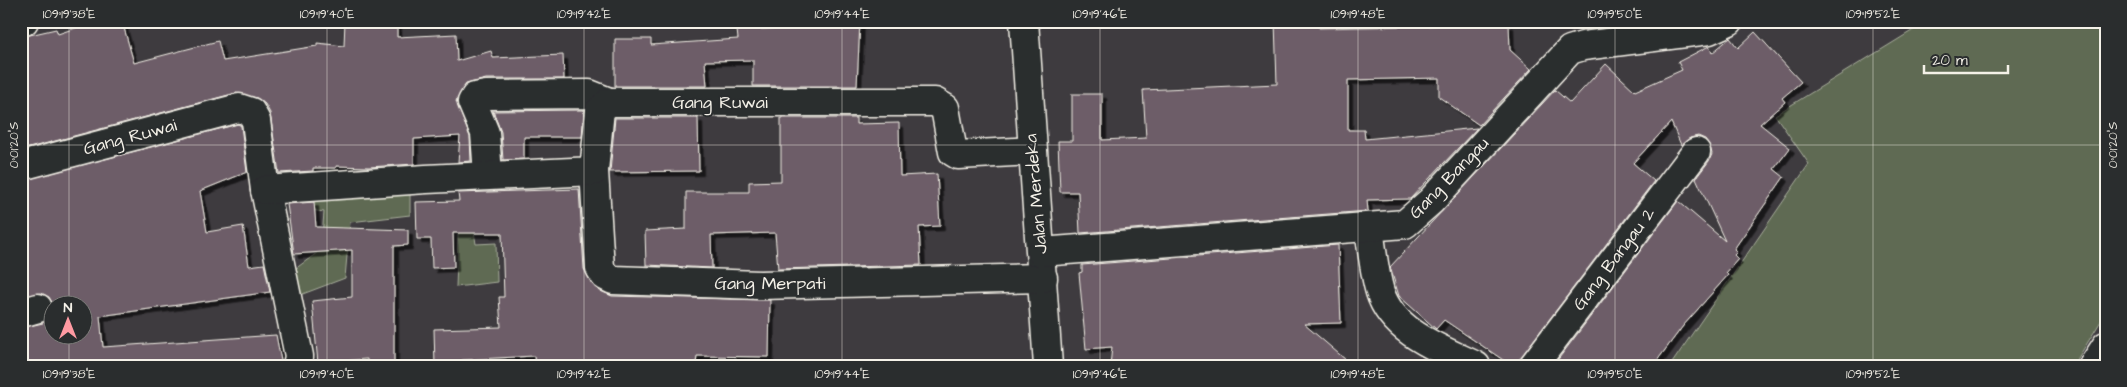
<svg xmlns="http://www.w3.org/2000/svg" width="2127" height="387" viewBox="0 0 2127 387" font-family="'Architects Daughter',sans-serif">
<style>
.green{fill:#5e6b52;stroke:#a9ae9d}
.building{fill:#6d5d67;stroke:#f4f1e8;filter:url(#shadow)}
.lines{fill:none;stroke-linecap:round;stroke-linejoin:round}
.minor-casing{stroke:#f4f1e8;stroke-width:31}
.minor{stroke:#2a2d2e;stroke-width:28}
.ticks{fill:none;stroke:#f4f1e8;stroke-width:1;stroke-opacity:0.45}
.labels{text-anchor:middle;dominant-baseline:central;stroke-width:4;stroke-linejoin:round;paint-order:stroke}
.street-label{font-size:18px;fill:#f4f1e8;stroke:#2a2d2e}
.neatline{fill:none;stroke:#f4f1e8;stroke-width:2}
.ticks-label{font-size:12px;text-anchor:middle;fill:#f4f1e8}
</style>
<defs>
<filter id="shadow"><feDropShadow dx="4.5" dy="4.5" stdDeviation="0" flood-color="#0009"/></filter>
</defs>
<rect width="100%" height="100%" fill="#3e3b3f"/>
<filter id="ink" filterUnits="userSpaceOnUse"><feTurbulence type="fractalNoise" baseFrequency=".02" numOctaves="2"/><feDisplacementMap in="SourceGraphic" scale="10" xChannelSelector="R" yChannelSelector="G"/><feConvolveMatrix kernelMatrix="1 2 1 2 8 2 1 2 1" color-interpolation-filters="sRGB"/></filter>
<g filter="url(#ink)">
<g class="green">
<polygon points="1928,21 2106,21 2106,313 2073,366 1670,366 1809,164 1775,115"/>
<polygon points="410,187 410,215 350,222 345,278 300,295 295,269 321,250 324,212 297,208 298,198"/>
<polygon points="459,212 471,212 476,244 496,243 497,282 456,287"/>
</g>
<g class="building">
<polygon points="112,21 122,21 134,63 218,41 223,61 317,46 317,43 344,46 345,21 397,21 397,37 456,34 457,61 491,51 493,58 563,55 564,79 486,79 466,84 456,101 470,137 471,161 458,162 460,136 414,139 414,164 369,167 336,166 336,168 313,168 313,171 279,173 270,113 265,104 257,98 236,93 25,149 21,140 21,37 56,29 58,34 90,23 91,27"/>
<polygon points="786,21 860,21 857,86 753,86 753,60 705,61 707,86 615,86 615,39 651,39 651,45 738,39 737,30 787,28"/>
<polygon points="1275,21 1318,21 1319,28 1509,24 1510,50 1531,69 1479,125 1439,97 1439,78 1348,80 1348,130 1364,130 1365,139 1477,128 1410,199 1367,200 1368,211 1080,233 1078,192 1060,192 1058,141 1072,141 1072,94 1102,94 1102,140 1146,138 1143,90 1277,84"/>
<polygon points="1755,32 1801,82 1782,98 1785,102 1760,124 1790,148 1774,169 1784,177 1734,249 1737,252 1734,255 1738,259 1726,273 1728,275 1683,326 1653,366 1553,366 1678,201 1725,241 1696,178 1709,161 1712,154 1710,146 1705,139 1698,136 1690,138 1681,145 1671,122 1633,163 1654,181 1521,357 1518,366 1512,366 1444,320 1436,329 1399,296 1390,267 1555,90 1570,103 1606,64 1635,91 1682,70 1678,62 1709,46 1712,53 1730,38 1738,48"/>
<polygon points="584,110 582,137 524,137 524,159 503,160 501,132 493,111"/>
<polygon points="615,118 698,118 699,171 610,172"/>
<polygon points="781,118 856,118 856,124 899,123 900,176 937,174 940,226 919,227 921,265 778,269 775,233 711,235 712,268 646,265 645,231 686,229 686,192 749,192 749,182 781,181"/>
<polygon points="238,124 241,126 247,172 200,191 207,232 243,226 249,266 264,264 270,292 100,316 103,347 276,335 282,366 21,366 21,328 43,323 52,313 52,334 82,334 82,304 53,304 49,297 41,293 21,297 21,181"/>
<polygon points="579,189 584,269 592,284 598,290 612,296 770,300 769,357 697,356 696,364 621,366 622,361 535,364 534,356 462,360 462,366 435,366 434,329 501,327 499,297 504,297 502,233 453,233 454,267 432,268 431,239 417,239 416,202 459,201 458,193"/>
<polygon points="314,202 316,227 408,230 408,245 394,246 394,365 367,365 367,359 318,363 312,301 352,297 352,250 294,254 287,204"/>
<polygon points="1338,245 1341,323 1304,324 1353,366 1110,366 1112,347 1086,349 1079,273 1082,272 1082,265"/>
</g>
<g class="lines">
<g class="minor-casing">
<g id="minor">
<polyline points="1024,21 1048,366"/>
<polyline points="21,22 24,21"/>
<polyline points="21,166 239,108 251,112 256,121 265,190 299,356 297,366"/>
<polyline points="594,171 600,268 605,276 613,280 760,285 1043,278"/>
<polyline points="488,175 485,133 472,102 475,97 486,95 589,94 609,102"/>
<polyline points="265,190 426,179 594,171 600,110 609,102 935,102 945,108 953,152 958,155 1032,151"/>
<path d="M 1369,228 C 1372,249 1374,272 1380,292 C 1393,333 1441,349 1476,366"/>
<polyline points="1041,252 1405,224 1431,201 1570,50 1583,46 1709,30 1729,21"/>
<polyline points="21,313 38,308"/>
<polyline points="1533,366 1696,152"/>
<polyline points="2093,366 2106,346"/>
</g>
</g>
<use href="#minor" class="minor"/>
</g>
</g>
<path class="ticks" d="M 69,21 L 69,304M 327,21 L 327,366M 584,21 L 584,366M 842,21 L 842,366M 1100,21 L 1100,366M 1358,21 L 1358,366M 1615,21 L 1615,366M 1873,21 L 1873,366M 21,145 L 2106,145M 69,334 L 69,366"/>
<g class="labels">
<g class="street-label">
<text x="720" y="102">Gang Ruwai</text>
<text transform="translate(130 137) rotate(-15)">Gang Ruwai</text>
<text transform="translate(1449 178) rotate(-46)">Gang Bangau</text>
<text transform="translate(1036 194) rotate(-95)">Jalan Merdeka</text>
<text transform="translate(1614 259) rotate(-53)">Gang Bangau 2</text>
<text x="770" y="283">Gang Merpati</text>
</g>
</g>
<rect width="2127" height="387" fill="none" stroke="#2a2d2e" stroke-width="55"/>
<g transform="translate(68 320)"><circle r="24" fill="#2a2d2e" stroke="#7b7b78"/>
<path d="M0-4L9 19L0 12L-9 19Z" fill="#ff9aa2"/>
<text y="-8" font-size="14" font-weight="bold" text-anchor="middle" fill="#f4f1e8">N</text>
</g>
<path d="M1924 65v8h84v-8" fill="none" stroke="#f4f1e8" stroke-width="2.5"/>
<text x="1932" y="65" font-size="15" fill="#f4f1e8" stroke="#2a2d2e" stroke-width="4" paint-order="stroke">20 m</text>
<rect x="28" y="28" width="2072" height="332" class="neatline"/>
<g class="ticks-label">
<text x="69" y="18">109°19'38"E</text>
<text x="327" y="18">109°19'40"E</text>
<text x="584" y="18">109°19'42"E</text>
<text x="842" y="18">109°19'44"E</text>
<text x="1100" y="18">109°19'46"E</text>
<text x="1358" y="18">109°19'48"E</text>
<text x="1615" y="18">109°19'50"E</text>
<text x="1873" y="18">109°19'52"E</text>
<text transform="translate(14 145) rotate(-90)" y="4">0°01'20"S</text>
<text transform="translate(2113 145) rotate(-90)" y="4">0°01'20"S</text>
<text x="69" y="378">109°19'38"E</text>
<text x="327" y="378">109°19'40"E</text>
<text x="584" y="378">109°19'42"E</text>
<text x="842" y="378">109°19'44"E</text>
<text x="1100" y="378">109°19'46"E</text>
<text x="1358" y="378">109°19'48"E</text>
<text x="1615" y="378">109°19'50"E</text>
<text x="1873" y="378">109°19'52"E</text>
</g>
</svg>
